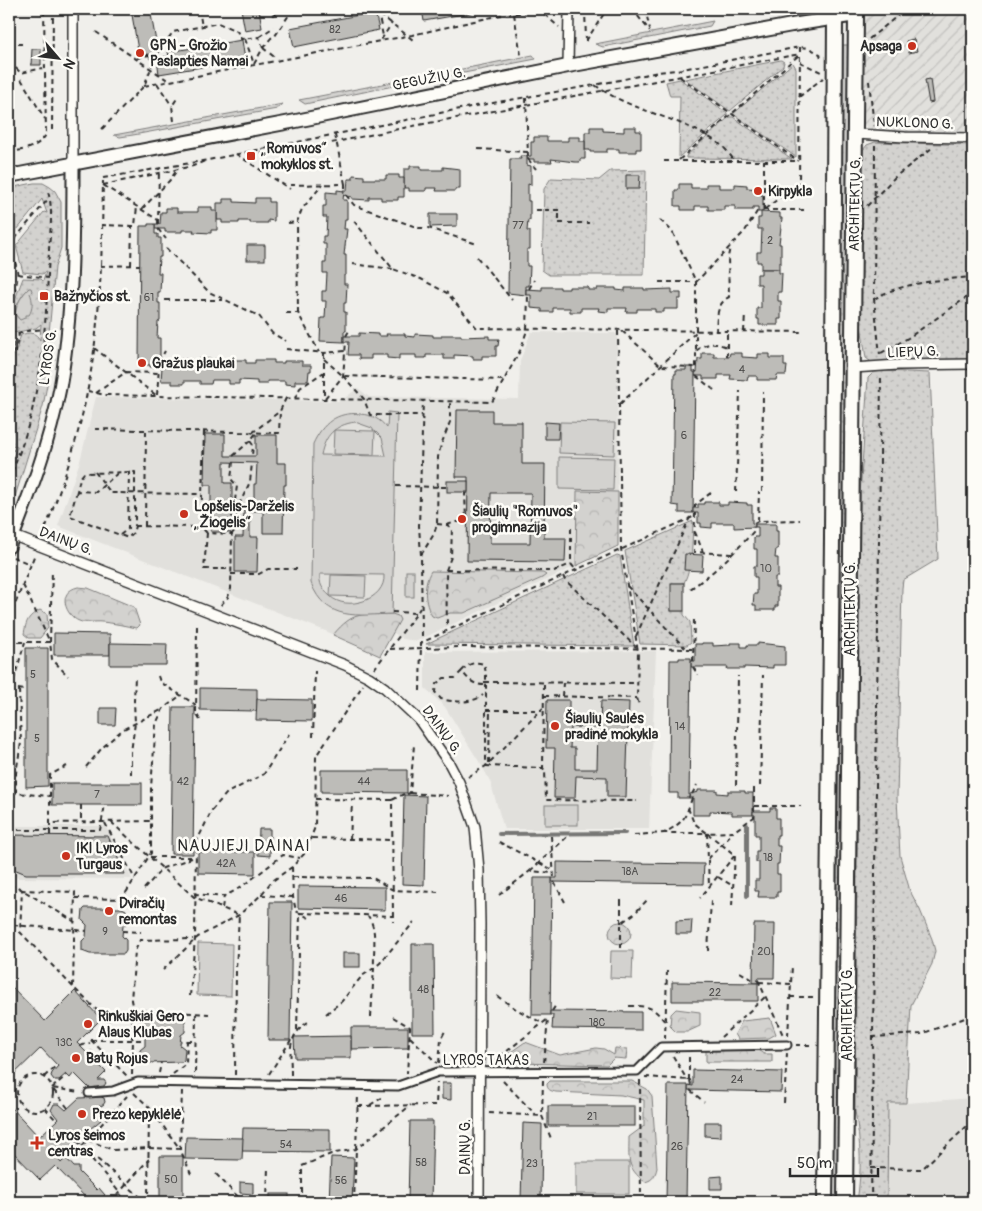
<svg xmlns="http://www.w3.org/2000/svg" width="982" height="1211" viewBox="0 0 982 1211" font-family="Pangolin,sans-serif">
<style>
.built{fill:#e1e0dc}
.industrial{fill:url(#industrial-furrows)}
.grass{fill:url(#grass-dots);stroke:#7f7e7d;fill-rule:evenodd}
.forest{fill:url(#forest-crowns);stroke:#7f7e7d}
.garden{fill:#d3d2cf;stroke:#7f7e7d;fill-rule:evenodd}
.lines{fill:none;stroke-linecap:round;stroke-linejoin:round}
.stream{stroke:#777775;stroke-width:4}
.building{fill:#bdbcb8;stroke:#2b2b2b;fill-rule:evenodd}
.pedestrian-casing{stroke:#2b2b2b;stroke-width:11}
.minor-casing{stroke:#2b2b2b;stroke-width:12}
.tertiary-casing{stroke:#2b2b2b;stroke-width:15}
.secondary-casing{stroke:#2b2b2b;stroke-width:16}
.primary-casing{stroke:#2b2b2b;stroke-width:18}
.path{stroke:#2b2b2b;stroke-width:2;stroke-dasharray:5 4;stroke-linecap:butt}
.pedestrian{stroke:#fdfcf7;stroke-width:7}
.minor{stroke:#fdfcf7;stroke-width:9}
.tertiary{stroke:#fdfcf7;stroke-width:11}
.secondary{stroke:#fdfcf7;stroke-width:12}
.primary{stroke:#fdfcf7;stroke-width:14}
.poi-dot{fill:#c8321e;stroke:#fdfcf7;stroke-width:2}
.labels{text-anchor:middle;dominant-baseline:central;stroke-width:5;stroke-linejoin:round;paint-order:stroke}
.number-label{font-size:11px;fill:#504f4e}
.poi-label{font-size:14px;font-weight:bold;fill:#2b2b2b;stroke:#fdfcf7;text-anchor:start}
.street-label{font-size:14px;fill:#2b2b2b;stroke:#fdfcf7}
.quarter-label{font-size:16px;letter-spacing:1px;fill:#2b2b2b;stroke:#fdfcf7}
</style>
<defs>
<pattern id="industrial-furrows" width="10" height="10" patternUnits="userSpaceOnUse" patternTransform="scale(1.25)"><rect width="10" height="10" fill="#e1e0dc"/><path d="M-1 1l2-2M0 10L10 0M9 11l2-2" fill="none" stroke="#c1c0bd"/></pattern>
<pattern id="grass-dots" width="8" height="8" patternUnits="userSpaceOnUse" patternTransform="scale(1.25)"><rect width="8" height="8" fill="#d3d2cf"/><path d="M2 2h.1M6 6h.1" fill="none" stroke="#b5b4b2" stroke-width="1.8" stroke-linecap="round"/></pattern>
<pattern id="forest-crowns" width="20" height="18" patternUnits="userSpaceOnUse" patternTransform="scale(1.25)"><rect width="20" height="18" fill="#d3d2cf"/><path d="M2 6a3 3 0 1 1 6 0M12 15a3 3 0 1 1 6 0" fill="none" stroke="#b5b4b2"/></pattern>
</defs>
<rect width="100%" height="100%" fill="#f0efeb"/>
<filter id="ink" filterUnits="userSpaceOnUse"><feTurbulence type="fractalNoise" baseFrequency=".02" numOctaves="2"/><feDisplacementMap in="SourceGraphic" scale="10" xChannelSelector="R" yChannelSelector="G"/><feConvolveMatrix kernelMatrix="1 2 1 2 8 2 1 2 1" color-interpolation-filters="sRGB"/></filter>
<g filter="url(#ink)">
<g class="built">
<polygon points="531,332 615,333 617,335 618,546 417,641 403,639 394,633 380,656 328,632 58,526 80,461 96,397 341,401 358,388 369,397 519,399 520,361"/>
<polygon points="656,651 649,829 504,829 490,781 483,768 445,707 425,688 425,652"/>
<polygon points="9,826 104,826 107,829 132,879 18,878 9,874"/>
<polygon points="973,1098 973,1202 887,1202 888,1103 906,1103"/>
</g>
<polygon class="industrial" points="863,9 973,9 973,132 873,132 867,128 863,123 862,112"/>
<g class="grass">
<polygon points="713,21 710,26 603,47 595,44"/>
<polygon points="843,45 850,45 844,554 841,557 840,554"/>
<polygon points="533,55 536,59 433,79 427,76"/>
<polygon points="781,60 784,62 783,66 730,111 685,79"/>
<polygon points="793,63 796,68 796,157 733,114"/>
<polygon points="414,78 408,83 305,104 299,100"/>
<polygon points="680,79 727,113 727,115 679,157 680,96 670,96 666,82"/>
<polygon points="283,104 277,109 133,135 120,137 114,135"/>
<polygon points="729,117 733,117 792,159 686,158 686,156"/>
<polygon points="875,142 973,145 973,361 874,364 866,358 861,325 863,150 867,145"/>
<polygon points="646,170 644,275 549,275 542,270 544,189 551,178 599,180 610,171"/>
<path d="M 34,183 L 43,183 L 50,187 L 55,191 L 61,202 L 61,248 L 55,267 L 49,333 L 52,359 L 43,406 L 14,500 L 9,509 L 9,468 L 17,447 L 9,444 L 9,370 L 21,335 C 29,332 36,332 40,340 L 41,324 L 36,328 L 9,334 L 9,309 L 14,302 L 23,278 L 41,279 L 43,281 L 46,272 L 42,274 L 23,272 L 16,246 L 44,212 L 47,213 L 42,199 L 9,240 L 9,188 ZM 28,289 L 25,314 L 17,317 C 13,308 21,296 28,289 Z"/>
<path d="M 884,371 L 930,373 L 938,559 L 903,580 L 902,588 L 897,798 L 900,856 L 910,891 L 920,910 L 932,939 L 935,951 L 932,964 L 911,1005 L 906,1103 L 888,1103 L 887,1202 L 857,1202 C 862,1169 861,1144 855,1111 L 860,494 L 868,378 L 874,372 Z"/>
<path d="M 693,521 C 692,542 693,564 684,583 L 672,583 L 671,611 L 684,611 L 684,615 L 690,622 L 691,642 L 687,645 L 640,644 L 625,551 Z"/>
<polygon points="617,555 620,556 634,646 426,644"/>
<polygon points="841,570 844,573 838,1202 833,1202"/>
</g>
<g class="forest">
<polygon points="577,491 618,492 618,546 576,566"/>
<path d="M 431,571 L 543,573 L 546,575 L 542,578 L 464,613 L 450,613 L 437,618 L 432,616 C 424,603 423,585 431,571 Z"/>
<path d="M 78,587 L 88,588 L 134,607 L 140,625 L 137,628 C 126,626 114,623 102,622 C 94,621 86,624 79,621 C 66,616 56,592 78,587 Z"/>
<path d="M 40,610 L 47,614 L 48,628 L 40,638 L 29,638 L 24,634 C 26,621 28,616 40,610 Z"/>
<path d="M 392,614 L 398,616 L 400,620 L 380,656 L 333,635 C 354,610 362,615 392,614 Z"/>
<circle cx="620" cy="933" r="11"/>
<polygon points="676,1009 700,1012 700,1026 687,1032 676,1032 670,1026 671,1014"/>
<polygon points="770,1018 776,1034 769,1038 738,1039 735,1034 742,1021"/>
<polygon points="525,1042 560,1055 596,1048 604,1049 614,1055 615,1048 627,1049 626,1059 614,1058 607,1065 512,1063 508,1058 508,1054"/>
<polygon points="706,1049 756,1049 764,1054 772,1054 772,1062 706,1062"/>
<path d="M 550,1081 L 632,1081 L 647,1089 L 652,1096 L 657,1168 C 655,1176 653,1180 645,1182 C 626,1167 629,1160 629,1137 L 644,1126 L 644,1100 L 621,1095 L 556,1092 C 551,1091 547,1090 547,1084 Z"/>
</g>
<g class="garden">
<path d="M 29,288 L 31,288 L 32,291 L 30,293 C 33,300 33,309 29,315 L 25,315 L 25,318 L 20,320 L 15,314 C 17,303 22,295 29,288 Z"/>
<path d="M 388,412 L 397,413 L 392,614 C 358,615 326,622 311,583 L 313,444 C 322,424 337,411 360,414 C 372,415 380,419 387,428 ZM 355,422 L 372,428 L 374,431 L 334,430 L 333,454 L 374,455 L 375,431 L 382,438 L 386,456 L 321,455 C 325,435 335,425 355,422 ZM 320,574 L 384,575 C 386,600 346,612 330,596 L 365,597 L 366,576 L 331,575 L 330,596 C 322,589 319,584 320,574 Z"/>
<polygon points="560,422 615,423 614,455 559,453"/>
<polygon points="559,457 614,458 613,490 559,489"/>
<rect x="406" y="571" width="8" height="26"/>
<rect x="545" y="805" width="33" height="20"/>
<polygon points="198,943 232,944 231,996 197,995"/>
<polygon points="611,951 633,951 632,979 610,978"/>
<rect x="576" y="1162" width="53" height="32"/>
</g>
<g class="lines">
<g class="stream">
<polyline points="747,825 747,896"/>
<polyline points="499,834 625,833"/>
</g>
</g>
<g class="building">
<polygon points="131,9 150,9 159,58 150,59 149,54 139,56"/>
<polygon points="241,9 259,9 262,28 245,31"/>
<polygon points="422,9 492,9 424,21"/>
<polygon points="375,12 379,30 294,47 290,28"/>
<polygon points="914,39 917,51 909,53 906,41"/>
<polygon points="242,40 245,60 159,74 157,58 169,56 168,52"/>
<polygon points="32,49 41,49 41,65 31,65"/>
<polygon points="930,79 933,102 929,103 925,80"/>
<polygon points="590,127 603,127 603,131 624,132 624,127 636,127 636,131 641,131 641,149 636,149 636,152 619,152 619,149 607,149 607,152 590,152 590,150 585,150 585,132 590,132"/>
<polygon points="534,137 547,137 547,141 568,141 568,137 580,137 580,141 585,141 585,159 580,159 580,162 575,162 551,159 552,162 534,162 534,159 527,159 527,156 531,156 531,142 534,142"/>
<polygon points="520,156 527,156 527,165 531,166 531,185 528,184 528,201 530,201 530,220 528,220 527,231 530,231 530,249 527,249 527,266 530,266 529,286 526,286 526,295 508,293 510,159 521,159"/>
<polygon points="410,166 421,166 421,170 443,170 443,167 460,169 460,189 455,189 455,191 436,191 437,188 426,188 426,191 409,191 409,188 404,188 404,169 410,169"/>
<polygon points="353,175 364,176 364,179 386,179 386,175 399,175 399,178 404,178 404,197 398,197 398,200 381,200 381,197 369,197 369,200 352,199 352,197 343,195 343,190 347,190 348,179 353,179"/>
<polygon points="626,175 640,175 639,189 626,189"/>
<polygon points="679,184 691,184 691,188 706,188 706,184 719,184 719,188 735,188 735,184 747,185 747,188 761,189 761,195 763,195 763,212 758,212 758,207 753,207 753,210 735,210 735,206 724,206 724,210 708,210 708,206 695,206 695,210 681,210 681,206 675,206 675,190 679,190"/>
<polygon points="337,190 344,191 343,200 347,200 347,219 345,219 344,229 347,229 344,255 346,255 346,275 344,275 344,284 347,284 346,303 344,303 344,312 346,312 346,331 344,331 344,342 320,341 321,318 325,318 326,301 322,301 322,291 326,291 327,273 323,273 323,263 326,263 326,244 323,244 323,236 326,236 327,217 323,217 323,206 326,206 326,192 337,193"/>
<polygon points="255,198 269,198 269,202 274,202 274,221 268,220 268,223 250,223 250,221 239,221 239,223 222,223 222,220 217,220 217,203 223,203 223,199 234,199 234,202 255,203"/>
<polygon points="198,207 212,207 212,211 217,211 217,230 211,230 211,233 193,232 194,230 182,230 182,232 165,232 165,229 155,229 155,224 160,224 161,212 166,212 166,208 177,208 177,212 198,212"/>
<polygon points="761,212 780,213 780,218 782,218 779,244 781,244 781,263 779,263 779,269 761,269 761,262 757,262 757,252 761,252 762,229 758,229 758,218 761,218"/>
<polygon points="430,214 457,214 457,226 430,227"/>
<polygon points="148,224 155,224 155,234 158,234 158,238 161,238 161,257 159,257 158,273 161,273 160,292 158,292 158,303 160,303 160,321 158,322 157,338 160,338 160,358 157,358 156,367 150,367 150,365 139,365 140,226 148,226"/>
<rect x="247" y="245" width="18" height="15"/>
<polygon points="761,269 779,269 779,273 782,273 781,292 778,292 778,301 781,301 781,319 778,319 778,325 759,325 759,319 757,319 757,308 761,308 761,284 757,284 757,274 761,274"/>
<polygon points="542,287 560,287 560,289 569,289 569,287 588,287 588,290 597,290 597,288 616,288 616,290 625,291 625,288 644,288 644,290 672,289 672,293 681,293 681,299 678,299 678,309 664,309 664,312 655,312 655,309 637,309 637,312 626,312 627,308 608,308 608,312 598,311 599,308 581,308 581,312 570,312 570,308 553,308 553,312 542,312 542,309 531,308 531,295 526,295 526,289 542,290"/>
<polygon points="359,333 378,334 378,336 387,336 386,334 405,334 405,336 415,337 415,334 433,335 433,337 442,337 442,335 461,335 461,337 489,336 489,339 499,339 498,346 496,346 496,356 482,356 482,359 473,359 473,356 454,355 454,359 444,359 444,355 426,355 426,358 416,358 416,355 399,355 399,359 387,358 387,355 371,355 371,359 359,359 359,355 348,355 349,342 344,342 344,336 359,336"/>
<polygon points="9,341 13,343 14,345 9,358"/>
<polygon points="702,353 714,353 714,357 729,357 730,353 742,353 742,357 758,358 758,354 770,354 770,358 784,358 784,366 787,366 786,375 777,375 776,380 757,380 757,376 748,376 747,380 730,379 731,375 718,375 718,379 703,379 703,376 695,376 695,372 697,372 698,359 702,359"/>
<polygon points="172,359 191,359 191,361 199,362 199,359 218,359 218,362 228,362 228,360 246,360 246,363 255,363 255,360 274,360 274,363 284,363 284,361 302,361 302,365 311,365 311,371 309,371 308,381 295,381 295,385 285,384 285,381 267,381 267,384 257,384 257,381 239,380 239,384 229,384 229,380 212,380 211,384 200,384 200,381 184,381 184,384 172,384 172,381 161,381 162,367 156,367 156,362 172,362"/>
<polygon points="686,367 693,367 693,372 695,372 693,513 679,513 679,506 672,505 674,374 676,374 676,370 686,370"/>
<path d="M 457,410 L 492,410 L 492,422 L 522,422 L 522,464 L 545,464 L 544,538 L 566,538 L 565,562 L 467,561 L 468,477 L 456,477 ZM 491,493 L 531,493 L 530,543 L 490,543 Z"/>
<polygon points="545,422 559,423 558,439 545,439"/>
<path d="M 205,434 L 225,434 L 225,456 L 256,456 L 256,435 L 277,435 L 277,463 L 286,463 L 286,485 L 284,485 L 283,533 L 263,533 L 263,511 L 250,511 L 250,537 L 258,537 L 257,572 L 235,572 L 235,537 L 243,537 L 244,510 L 232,510 L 231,532 L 211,532 L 211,485 L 204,485 ZM 224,462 L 257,463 L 256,484 L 254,484 L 254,506 L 232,505 L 232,483 L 224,483 Z"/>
<rect x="447" y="481" width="21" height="11"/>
<polygon points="704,502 719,502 719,505 728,505 728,502 747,503 747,505 752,505 752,523 755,524 755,527 734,528 734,523 712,523 712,528 701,527 701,523 698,523 698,513 693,513 693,508 698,508 698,504 704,504"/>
<polygon points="755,524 776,524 776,531 778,531 778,549 776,549 775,558 778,558 778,577 775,577 775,587 778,587 778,606 775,606 775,610 756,610 756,605 753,605 754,594 757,594 757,577 754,577 754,566 757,566 757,549 754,549 754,537 758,537 758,527 755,527"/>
<polygon points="685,554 703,555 702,571 684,570"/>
<rect x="671" y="583" width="13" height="28"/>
<polygon points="54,633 110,634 110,655 54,655"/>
<polygon points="110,643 167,644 166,665 110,665"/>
<polygon points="702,643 713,643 713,646 730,645 730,643 741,643 741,647 747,647 747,645 758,645 758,643 785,646 785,665 773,665 773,668 744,667 744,669 727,669 728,667 691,667 691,661 695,661 695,644 702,644"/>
<polygon points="26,648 48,648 48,786 26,787"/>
<polygon points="679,658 691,658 689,798 678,798 678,793 669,793 670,660 679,660"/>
<polygon points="200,688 257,689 257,711 200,710"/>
<polygon points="257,699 312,700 312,721 256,720"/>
<path d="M 547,700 L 569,700 L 569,720 L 600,721 L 601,701 L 629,702 L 626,797 L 607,797 L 607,777 L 576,776 L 575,798 L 554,798 L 555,748 L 546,748 ZM 571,727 L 598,728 L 597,769 L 575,769 L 575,748 L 570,748 Z"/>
<polygon points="173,707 195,707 193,854 171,854"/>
<polygon points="100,708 116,708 115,725 100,725"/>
<polygon points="321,770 407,770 407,793 321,792"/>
<rect x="52" y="783" width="90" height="22"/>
<polygon points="698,790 717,790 717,793 728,794 728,791 745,791 745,793 753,793 753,815 732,815 732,812 710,811 710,815 693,815 693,798 689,798 690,794 698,792"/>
<polygon points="404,795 426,796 424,885 402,884"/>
<polygon points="770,808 776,808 776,818 779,818 779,835 777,835 777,846 780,846 779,864 777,864 777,874 780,874 780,892 777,892 777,897 758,897 759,891 755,891 755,880 759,880 759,862 756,862 756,851 759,851 759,835 755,835 755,815 753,815 753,811 770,811"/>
<polygon points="259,829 270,829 270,856 258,855"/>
<polygon points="9,835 108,836 125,874 26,874 9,867"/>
<polygon points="198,852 255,852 255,874 198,873"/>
<polygon points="557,862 704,864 703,884 552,882 552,878 557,878"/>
<polygon points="534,878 552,878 550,1015 532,1015"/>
<polygon points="298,886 385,887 385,910 298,908"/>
<polygon points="270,902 292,902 290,1040 268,1040"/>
<polygon points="85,908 122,908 126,910 127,913 127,923 123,926 122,936 126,940 126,951 124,954 90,954 82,951 82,941 86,937 87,925 82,920 83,910"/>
<polygon points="692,920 691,934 676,934 676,921"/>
<polygon points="754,924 775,924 774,978 758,978 758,983 753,983"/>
<polygon points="412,944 434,944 435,1033 412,1033"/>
<rect x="343" y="953" width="17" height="14"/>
<polygon points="672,982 758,983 758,1001 672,1001"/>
<polygon points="9,984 45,1021 75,991 101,1019 77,1043 106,1072 98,1080 104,1080 106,1083 104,1086 89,1088 74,1073 70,1078 66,1074 59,1080 54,1080 51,1076 52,1073 58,1066 41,1048 9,1079"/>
<polygon points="550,1011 641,1012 641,1030 552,1029 553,1015 550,1015"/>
<polygon points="143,1017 181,1017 184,1019 185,1021 185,1032 181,1035 180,1045 185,1049 184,1060 182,1062 148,1063 140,1059 140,1050 145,1046 145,1034 141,1029 141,1019"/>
<polygon points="351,1027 408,1027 408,1048 351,1049"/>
<polygon points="351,1036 351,1058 295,1058 294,1037"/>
<polygon points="693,1070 782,1072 781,1092 688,1090 688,1085 693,1086"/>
<polygon points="442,1083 451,1083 451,1100 442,1099"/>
<polygon points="668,1085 688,1085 686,1202 666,1202"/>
<polygon points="101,1097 104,1098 105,1102 103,1105 99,1106 105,1113 100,1119 101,1120 85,1133 84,1138 80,1138 58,1159 61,1163 66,1158 74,1167 79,1167 79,1172 97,1190 99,1188 105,1195 98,1201 95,1198 90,1202 55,1166 40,1180 11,1150 9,1152 9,1105 39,1137 58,1119 51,1110 54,1104 59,1104 66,1110 79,1098"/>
<rect x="548" y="1106" width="87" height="20"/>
<polygon points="410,1121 433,1121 431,1202 408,1202"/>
<polygon points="705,1122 721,1122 721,1137 705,1136"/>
<polygon points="523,1123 542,1124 541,1202 521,1202"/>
<polygon points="243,1128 330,1129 330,1152 242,1151"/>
<polygon points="186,1137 243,1138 242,1160 185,1159"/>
<rect x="160" y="1156" width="23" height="46"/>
<polygon points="331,1157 354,1158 352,1202 329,1202"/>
<polygon points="722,1176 722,1189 710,1189 710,1177"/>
<polygon points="240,1182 253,1183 253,1194 240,1193"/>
<rect x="270" y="1194" width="19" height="8"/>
</g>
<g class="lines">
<g class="pedestrian-casing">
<polyline id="pedestrian" points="89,1093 113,1091 138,1082 398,1086 438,1072 637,1071 661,1047 787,1045"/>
</g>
<g class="minor-casing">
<g id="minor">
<polyline points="568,66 569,9"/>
<polyline points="856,134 905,137 973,138"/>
<polyline points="73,164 73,9"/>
<polyline points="853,368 898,365 973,364"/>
<polyline points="9,534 345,665 369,677 385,688 419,720 449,763 459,782 475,827 479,870 480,924 479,1202"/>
</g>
</g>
<g class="tertiary-casing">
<path id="tertiary" d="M 9,547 C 29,496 50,442 60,388 C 73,314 73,238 73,164"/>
</g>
<g class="secondary-casing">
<polyline id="secondary" points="9,176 296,121 568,66 792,25 856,15"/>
</g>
<g class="primary-casing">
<g id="primary">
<polyline points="825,1202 832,538 835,18"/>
<polyline points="845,1202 856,15"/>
</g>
</g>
<g class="path">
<polyline points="199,9 202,27"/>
<polyline points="373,9 413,40"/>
<polyline points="538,9 559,27"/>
<polyline points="585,9 586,41"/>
<polyline points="632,9 650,31"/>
<polyline points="645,9 650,29"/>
<polyline points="378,12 383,36"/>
<polyline points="516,13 520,9"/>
<polyline points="514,14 521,55"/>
<polyline points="272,15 289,9"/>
<polyline points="96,32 169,81"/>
<polyline points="259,37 274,27"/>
<polyline points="245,39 254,64"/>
<polyline points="869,39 906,9"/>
<polyline points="381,40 392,23"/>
<polyline points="586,41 607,9"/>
<polyline points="9,44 22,44"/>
<polyline points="800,47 799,183 807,183"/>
<polyline points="263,48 271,38 275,36 293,9"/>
<polyline points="158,53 173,32 218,23 237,31 241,39 259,37 263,48"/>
<polyline points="137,58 149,55"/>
<polyline points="9,62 21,73 43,68"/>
<polyline points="800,62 823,73"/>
<polyline points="254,64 263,48 277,59"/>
<polyline points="680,77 798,161"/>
<polyline points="21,79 45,119"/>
<polyline points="869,81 874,126"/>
<polyline points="157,83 172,106"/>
<path d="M 595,85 C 631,112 683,117 721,145 C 726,149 730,155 734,160"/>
<polyline points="144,86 412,35 501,15 557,9"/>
<polyline points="799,97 823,78"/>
<polyline points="526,98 528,156"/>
<polyline points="174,121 172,106 178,97"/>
<polyline points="102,129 144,86 155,58"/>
<polyline points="52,130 53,9"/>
<polyline points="335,135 345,184"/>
<polyline points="875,145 874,299 880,355"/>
<polyline points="478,149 528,152"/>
<path d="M 9,152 C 24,150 37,148 46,135 L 44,9"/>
<polyline points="252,152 269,154 288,152 413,126 800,54"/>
<polyline points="236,154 290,189"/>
<polyline points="528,159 536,169"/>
<polyline points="679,160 800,54"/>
<polyline points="664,161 798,161"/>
<polyline points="103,178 208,160 470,107 595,85 658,72 677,70 800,47 809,48 820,54 821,58"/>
<polyline points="103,185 193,166 205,161"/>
<polyline points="103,185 158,220"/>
<polyline points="290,185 345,184 345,190"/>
<polyline points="346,195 354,205 419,228 428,228 477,244"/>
<polyline points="867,206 896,176 932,148"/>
<polyline points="142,209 170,180 177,170"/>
<polyline points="764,209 764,162"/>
<polyline points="765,209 799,183"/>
<polyline points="536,210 559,210 559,223 589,223"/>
<polyline points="763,210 806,210"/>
<polyline points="660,220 672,231 696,282 696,372"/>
<polyline points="354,221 393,269 421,279 447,293 477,328 804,332"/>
<polyline points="288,223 297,222"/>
<polyline points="158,224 159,168"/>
<polyline points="101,225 132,226"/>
<polyline points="158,229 166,239"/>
<polyline points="9,246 49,198"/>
<polyline points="166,248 209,292 259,316 272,333 286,341"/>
<path d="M 9,254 C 23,268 17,288 9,303"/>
<polyline points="477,257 512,300"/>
<polyline points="352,264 393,269"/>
<polyline points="131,265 132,226 135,226 137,206"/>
<polyline points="100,266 140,265"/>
<polyline points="18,274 48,278"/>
<polyline points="659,282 696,282 745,231 758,210"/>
<polyline points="529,289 534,280"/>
<path d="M 874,299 C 899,283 944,279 973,277"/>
<polyline points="165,300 223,300"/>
<polyline points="286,313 298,313 319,352"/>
<polyline points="298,313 297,222 302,209 323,184"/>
<polyline points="618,331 621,549 638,651 637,698 639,705"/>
<polyline points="622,331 661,366 696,367"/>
<path d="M 716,332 C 717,318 716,304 729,297 L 728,257 L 730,247"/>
<polyline points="744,332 745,314"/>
<polyline points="346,336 350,329"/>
<polyline points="9,337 27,331 45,329"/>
<polyline points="94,348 157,396"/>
<polyline points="286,349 324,353 345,351"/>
<path d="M 696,351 C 707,342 714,342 727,347"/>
<polyline points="324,353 324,398"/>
<polyline points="881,353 908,338 973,293"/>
<polyline points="727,357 727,332"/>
<polyline points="324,359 343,376 504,380"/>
<polyline points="9,362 16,347 19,334"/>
<polyline points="159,362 165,351"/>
<polyline points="343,376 364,399 370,415 422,415"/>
<polyline points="696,376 714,390"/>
<polyline points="88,391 105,395 157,396 492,402 521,349 527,330 528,295"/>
<polyline points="96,393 126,372 158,373"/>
<polyline points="157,395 159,367"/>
<polyline points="295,398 300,388 324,372"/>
<polyline points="325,398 343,376 346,342"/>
<polyline points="620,404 696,332"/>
<polyline points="95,429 279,433 280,411"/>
<polyline points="204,432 201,527 207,533 232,534 231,589 228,597 220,606"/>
<polyline points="252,433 280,411 286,398"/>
<polyline points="250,441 253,445 252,456"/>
<polyline points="9,448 19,454"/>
<polyline points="233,456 250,441 256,433"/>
<polyline points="233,462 231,479 237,486 235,500 240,503"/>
<polyline points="95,472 111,493 202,494"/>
<path d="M 9,480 C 19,455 29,428 34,401 C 45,351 47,300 49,250 C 50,231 54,207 47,189"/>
<polyline points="396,486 447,487"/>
<polyline points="77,491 70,516 128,538 133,533 135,526 135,472 84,473 80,478 77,491 96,492 119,472"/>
<polyline points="736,492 740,391"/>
<polyline points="762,492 763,392"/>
<polyline points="239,505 250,482 252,463"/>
<polyline points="695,508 695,505 712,492"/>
<polyline points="695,513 694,552 732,554"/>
<polyline points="758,521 759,492"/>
<polyline points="754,523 758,521 800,520"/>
<polyline points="437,524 447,525 452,528 451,557 446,570 447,625"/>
<polyline points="447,525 456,522 466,522 465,493 468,494"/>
<polyline points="135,526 200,527"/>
<polyline points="145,526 146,431"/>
<polyline points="571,528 571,564 576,570"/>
<polyline points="695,532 703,552"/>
<polyline points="207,533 204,569 231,569"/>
<polyline points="232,534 235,530 237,510"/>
<polyline points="120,535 128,529 129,472"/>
<path d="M 42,536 C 71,468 91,396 97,322 C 102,276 102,228 103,181"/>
<polyline points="421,555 419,526 423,400"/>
<polyline points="13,557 30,564"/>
<polyline points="446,570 554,571 571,564"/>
<polyline points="231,574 259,574 268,569 297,569"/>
<polyline points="563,576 565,580 636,647"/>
<polyline points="23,585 49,640"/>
<polyline points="627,586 685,648"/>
<path d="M 690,589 C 714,573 734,553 754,531 L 754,527"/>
<polyline points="392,612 417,613 420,608"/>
<polyline points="9,620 35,554"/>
<polyline points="197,626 196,713 200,720"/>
<polyline points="422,636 421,555 434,534 437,524 438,457 441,445 450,422 450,401"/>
<polyline points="636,636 690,517"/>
<polyline points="9,642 50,642 52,659 68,676"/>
<polyline points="50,642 52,570"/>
<polyline points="390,649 458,647 693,649"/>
<polyline points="693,661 694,619"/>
<polyline points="693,667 698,675"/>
<polyline points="374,669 417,613"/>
<path d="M 462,671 L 455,678 L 444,678 L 436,684 L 435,692 L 441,699 C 454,702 472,704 483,695"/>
<polyline points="158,676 160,682 196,705"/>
<polyline points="484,682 637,683"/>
<polyline points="544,684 543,768 545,771 546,800 637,801"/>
<path d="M 484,685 C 474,685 468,680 462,671 C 468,664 475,661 484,664 L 486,673 L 486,766"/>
<polyline points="9,688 26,690"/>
<polyline points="11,689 25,642"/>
<polyline points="19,690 21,743 16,773 16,793 50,796"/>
<polyline points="420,691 421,643 576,570 695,516"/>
<polyline points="544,696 637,698"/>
<polyline points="562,696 563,683"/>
<polyline points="486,710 541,710"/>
<polyline points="313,737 315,671"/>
<polyline points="489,763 490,710"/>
<polyline points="67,766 50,775 50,823 151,821"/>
<polyline points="486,766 543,768"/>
<polyline points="86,767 102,748 122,730 163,709"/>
<polyline points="131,774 131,752 135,723 134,701 135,676"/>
<polyline points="468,777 486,766 543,708"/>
<polyline points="736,785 738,676"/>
<polyline points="760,786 763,675"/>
<polyline points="410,793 448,796"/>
<polyline points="407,794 410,793 414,745"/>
<polyline points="692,794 697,785"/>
<path d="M 692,798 C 685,819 684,822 664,833 L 707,833 L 735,855 L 700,898"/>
<polyline points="315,799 392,800 393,922"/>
<polyline points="392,800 404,794"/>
<polyline points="81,805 81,823"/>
<polyline points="754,806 801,806"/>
<polyline points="688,808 694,823 707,833 733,832 754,817 754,815"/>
<polyline points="754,811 754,786"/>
<polyline points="111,822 194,897 239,915"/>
<polyline points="105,823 135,879"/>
<polyline points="9,830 100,830 105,805"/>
<polyline points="707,833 709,886"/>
<polyline points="50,835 50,823"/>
<polyline points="634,835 664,833"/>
<polyline points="551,836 554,878"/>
<polyline points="312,838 392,840"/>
<polyline points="350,839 352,803"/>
<polyline points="499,842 553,870"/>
<polyline points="150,857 193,857"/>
<polyline points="708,859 733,832"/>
<polyline points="292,867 293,897 296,911 311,919"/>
<polyline points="530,871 568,836"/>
<polyline points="293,877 373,878 393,890 438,892"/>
<polyline points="718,877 733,886"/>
<polyline points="554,882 565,902"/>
<polyline points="9,886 16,886 75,922"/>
<polyline points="144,889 163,868 195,857"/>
<path d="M 194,894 C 203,894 214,897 223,896 C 235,894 271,864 283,855 L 300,858"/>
<polyline points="261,895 293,897"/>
<polyline points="499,895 530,871 553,873"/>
<polyline points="75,898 122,899 151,853 151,787 156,724 163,709 181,695"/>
<polyline points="732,906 735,855"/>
<polyline points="222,908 224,896"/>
<polyline points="621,923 621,899"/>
<polyline points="13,925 87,931"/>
<polyline points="122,931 141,932"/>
<polyline points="621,948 621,923 634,914 649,898"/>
<polyline points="708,951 711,901"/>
<polyline points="163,970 198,937 239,915 261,895 271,882 292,867 305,853 315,827 316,756 363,685"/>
<polyline points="740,972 753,980"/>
<polyline points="758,980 783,1035"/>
<polyline points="759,982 791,984"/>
<polyline points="73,987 20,932 22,890 75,892 73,987 109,1022"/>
<polyline points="190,996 195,939 196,843 212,810 227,793 264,774 289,734"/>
<polyline points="497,996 516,1009 542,1023"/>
<polyline points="790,997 815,997"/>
<path d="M 629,1006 C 648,1006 653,1006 665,1022"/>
<polyline points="133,1010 209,1014"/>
<polyline points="552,1011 556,1005"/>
<path d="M 326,1014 L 342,1001 L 362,976 L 374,968 C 373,952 378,929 368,916"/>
<polyline points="371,1017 374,968 380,963 414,922"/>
<polyline points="393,1017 410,1027 407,1073"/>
<polyline points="297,1030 300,913 393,916"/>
<polyline points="788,1036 792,966"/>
<polyline points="410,1037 437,1063"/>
<polyline points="721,1037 765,997"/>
<polyline points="872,1037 921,1034 973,1015"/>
<polyline points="665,1039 667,971"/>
<polyline points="91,1040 127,1076"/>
<polyline points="91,1040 145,1040"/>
<polyline points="187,1041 196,1041"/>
<polyline points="796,1045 814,1045"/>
<polyline points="80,1046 90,1043"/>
<polyline points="88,1054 92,1051"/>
<polyline points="673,1056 687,1080"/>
<polyline points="493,1062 548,1019 544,1063"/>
<polyline points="439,1063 441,1039 445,1031"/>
<polyline points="159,1073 161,1063"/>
<polyline points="195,1073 196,1013"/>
<polyline points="173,1074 186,1064 187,1041 181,1041"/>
<polyline points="269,1074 291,1040"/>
<polyline points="132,1075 133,1040 131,1034 133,1010 131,1000 135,951 140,940 193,939"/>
<polyline points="235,1075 236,969 239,915"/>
<path d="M 291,1075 C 291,1050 286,1038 308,1022"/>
<circle cx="35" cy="1093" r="18"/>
<polyline points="44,1077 57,1065"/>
<polyline points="645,1077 690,1080 691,1085"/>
<polyline points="543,1080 542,1116 552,1141"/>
<polyline points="640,1080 641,1202"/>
<polyline points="689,1080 689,1055"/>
<polyline points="503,1081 536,1115"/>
<polyline points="52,1088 67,1075"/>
<polyline points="9,1090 15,1091"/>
<polyline points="690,1090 704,1102"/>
<polyline points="134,1093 149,1107 180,1149 182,1091"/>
<polyline points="9,1094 17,1091"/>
<polyline points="784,1103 787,1053"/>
<polyline points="370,1105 385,1096"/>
<polyline points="358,1106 436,1105 437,1082"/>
<polyline points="45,1108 56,1120"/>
<polyline points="68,1108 52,1088 79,1092"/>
<polyline points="489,1113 542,1116"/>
<polyline points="88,1140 113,1150 149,1148 180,1149 191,1174"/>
<polyline points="77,1141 146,1202"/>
<polyline points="82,1146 127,1096"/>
<polyline points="86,1152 119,1192 125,1202"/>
<polyline points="871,1168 922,1169 966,1127 973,1127"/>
<polyline points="216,1174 243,1202"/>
<polyline points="111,1202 149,1159"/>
<polyline points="148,1202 149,1107"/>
<polyline points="267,1202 268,1166"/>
<polyline points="302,1202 302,1166 331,1154 356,1149 411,1105"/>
<polyline points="354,1202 358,1095"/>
<polyline points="871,1202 881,375"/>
</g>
<use href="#pedestrian" class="pedestrian"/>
<use href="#minor" class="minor"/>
<use href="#tertiary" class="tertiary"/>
<use href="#secondary" class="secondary"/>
<use href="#primary" class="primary"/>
</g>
</g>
<g class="poi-dot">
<circle cx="912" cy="46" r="5"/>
<circle cx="140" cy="53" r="5"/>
<rect x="246" y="151" width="10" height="10" rx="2.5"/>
<circle cx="758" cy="191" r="5"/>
<rect x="39" y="291" width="10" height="10" rx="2.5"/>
<circle cx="142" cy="363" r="5"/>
<circle cx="184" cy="514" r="5"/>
<circle cx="462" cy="519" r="5"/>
<circle cx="555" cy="726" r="5"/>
<circle cx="66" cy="856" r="5"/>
<circle cx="109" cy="911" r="5"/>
<circle cx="88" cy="1024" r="5"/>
<circle cx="76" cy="1058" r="5"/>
<circle cx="82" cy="1114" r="5"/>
<path d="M34.5 1135.5h5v5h5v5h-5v5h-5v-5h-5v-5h5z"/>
</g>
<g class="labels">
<g class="number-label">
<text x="335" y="29">82</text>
<text x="518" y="225">77</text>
<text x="770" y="240">2</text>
<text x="149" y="297">61</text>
<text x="742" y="369">4</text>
<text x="684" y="435">6</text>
<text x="766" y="568">10</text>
<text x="33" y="674">5</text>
<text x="680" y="726">14</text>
<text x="37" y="738">5</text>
<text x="183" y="781">42</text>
<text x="364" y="781">44</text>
<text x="97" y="794">7</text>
<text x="768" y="857">18</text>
<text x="226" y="863">42A</text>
<text x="630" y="871">18A</text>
<text x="341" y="898">46</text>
<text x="105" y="931">9</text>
<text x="764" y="951">20</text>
<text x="423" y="989">48</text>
<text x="715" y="992">22</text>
<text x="597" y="1022">18C</text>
<text x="64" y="1042">13C</text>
<text x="737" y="1079">24</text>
<text x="592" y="1116">21</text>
<text x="286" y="1144">54</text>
<text x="677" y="1146">26</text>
<text x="421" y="1162">58</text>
<text x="532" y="1163">23</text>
<text x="171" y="1179">50</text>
<text x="341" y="1180">56</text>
</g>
<g class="poi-label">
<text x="150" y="45">GPN - Grožio<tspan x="150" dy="16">Paslapties Namai</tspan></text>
<text x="902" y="46" text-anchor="end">Apsaga</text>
<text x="261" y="148">„Romuvos“<tspan x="261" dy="16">mokyklos st.</tspan></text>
<text x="768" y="191">Kirpykla</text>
<text x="54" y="296">Bažnyčios st.</text>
<text x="152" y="363">Gražus plaukai</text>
<text x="194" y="506">Lopšelis-Darželis<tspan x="194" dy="16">„Žiogelis“</tspan></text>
<text x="472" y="511">Šiaulių "Romuvos"<tspan x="472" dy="16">progimnazija</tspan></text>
<text x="565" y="718">Šiaulių Saulės<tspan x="565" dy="16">pradinė mokykla</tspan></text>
<text x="76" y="848">IKI Lyros<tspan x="76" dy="16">Turgaus</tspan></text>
<text x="119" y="903">Dviračių<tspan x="119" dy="16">remontas</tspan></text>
<text x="98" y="1016">Rinkuškiai Gero<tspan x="98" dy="16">Alaus Klubas</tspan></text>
<text x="86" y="1058">Batų Rojus</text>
<text x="92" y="1114">Prezo kepyklėlė</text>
<text x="48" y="1135">Lyros šeimos<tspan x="48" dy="16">centras</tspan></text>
</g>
<g class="street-label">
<text transform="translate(429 79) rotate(-11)">GEGUŽIŲ G.</text>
<text transform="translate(915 123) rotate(2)">NUKLONO G.</text>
<text transform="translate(855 204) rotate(-89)">ARCHITEKTŲ G.</text>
<text transform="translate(913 352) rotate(-2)">LIEPŲ G.</text>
<text transform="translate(48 357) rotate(-82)">LYROS G.</text>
<text transform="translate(66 541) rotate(21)">DAINŲ G.</text>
<text transform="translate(850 609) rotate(-90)">ARCHITEKTŲ G.</text>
<text transform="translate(442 730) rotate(54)">DAINŲ G.</text>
<text transform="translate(847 1014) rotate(-90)">ARCHITEKTŲ G.</text>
<text x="486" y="1060">LYROS TAKAS</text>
<text transform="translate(465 1147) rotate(-90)">DAINŲ G.</text>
</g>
<g class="quarter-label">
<text x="244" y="846">NAUJIEJI DAINAI</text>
</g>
</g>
<rect width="982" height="1211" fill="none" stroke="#fdfcf7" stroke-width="30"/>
<rect x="15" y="15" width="952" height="1181" fill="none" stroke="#2b2b2b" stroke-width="2" filter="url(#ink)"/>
<g transform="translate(58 58) rotate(118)" stroke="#fdfcf7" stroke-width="4" paint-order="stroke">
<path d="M0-4L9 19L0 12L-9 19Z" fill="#2b2b2b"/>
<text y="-8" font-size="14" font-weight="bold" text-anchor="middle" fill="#2b2b2b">N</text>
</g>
<path d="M790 1168v8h88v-8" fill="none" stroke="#2b2b2b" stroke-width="2.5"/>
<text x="797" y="1168" font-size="15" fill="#2b2b2b" stroke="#fdfcf7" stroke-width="4" paint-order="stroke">50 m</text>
</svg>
